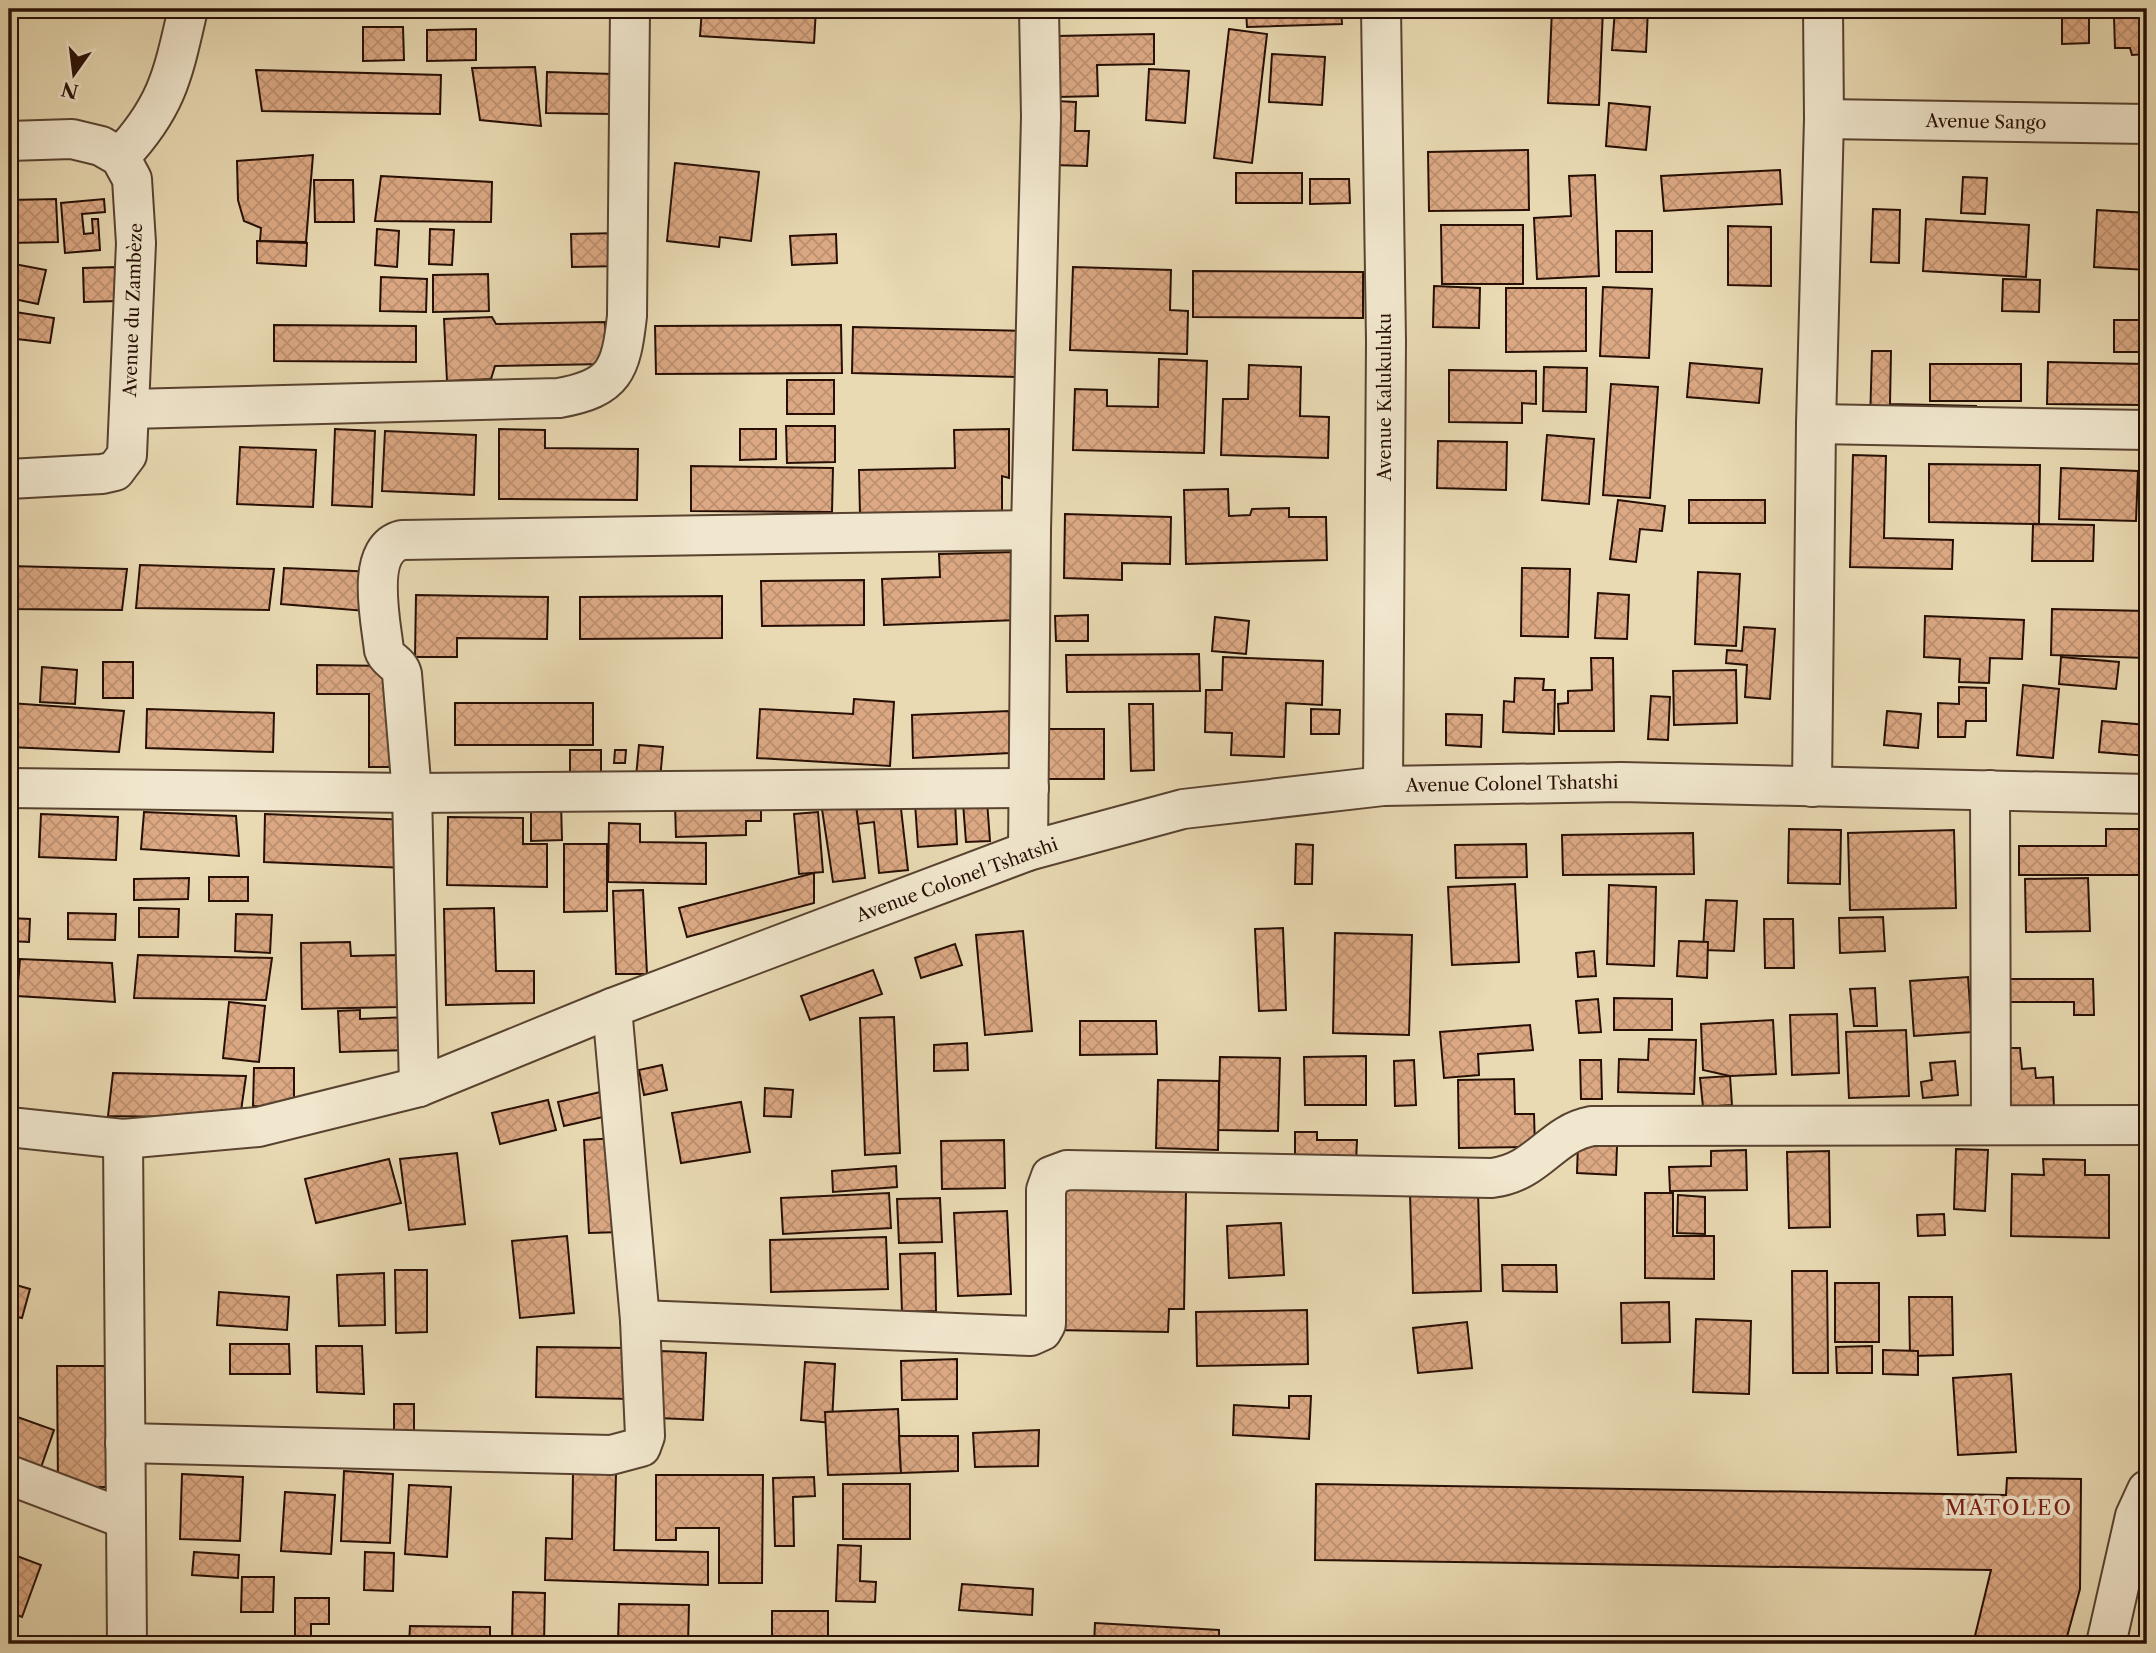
<svg xmlns="http://www.w3.org/2000/svg" width="2156" height="1653" viewBox="0 0 2156 1653" font-family="'Libre Caslon Text',serif">
<style>
.building{fill:url(#building-cross-hatch);stroke:#270f05;stroke-width:2}
.lines{fill:none;stroke-linecap:round;stroke-linejoin:round}
.minor-casing{stroke:#584230;stroke-width:42}
.minor{stroke:#f1e7ce;stroke-width:38}
.labels{text-anchor:middle;dominant-baseline:central;stroke-width:7;stroke-linejoin:round;paint-order:stroke}
.street-label{font-size:18px;fill:#270f05;stroke:#f1e7ce}
.quarter-label{font-size:21px;letter-spacing:2px;fill:#7a1f14;stroke:#f1e7ce}
</style>
<defs>
<pattern id="building-cross-hatch" width="8" height="8" patternUnits="userSpaceOnUse" patternTransform="scale(1.75)"><rect width="8" height="8" fill="#dca984"/><path d="M0 0l8 8M0 8l8-8" fill="none" stroke="#bd9070"/></pattern>
</defs>
<rect width="100%" height="100%" fill="#e9dab3"/>
<filter id="stains"><feTurbulence type="fractalNoise" baseFrequency=".00286" numOctaves="4"/><feColorMatrix values="0 0 0 0 .2 0 0 0 0 .09 0 0 0 0 .02 0 0 0 .5 -.17"/></filter>
<radialGradient id="worn" r=".72"><stop offset=".6" stop-color="#630" stop-opacity="0"/><stop offset="1" stop-color="#630" stop-opacity=".3"/></radialGradient>
<g class="building">
<polygon points="293,9 337,9 337,10 293,11"/>
<polygon points="702,9 816,9 814,43 700,36"/>
<polygon points="1246,9 1341,9 1342,24 1247,27"/>
<polygon points="1552,9 1603,9 1599,105 1548,103"/>
<polygon points="1615,9 1648,9 1646,52 1612,50"/>
<polygon points="2062,9 2089,9 2089,43 2062,44"/>
<polygon points="2143,16 2146,54 2132,55 2130,48 2115,48 2114,17"/>
<polygon points="363,27 403,27 404,60 363,61"/>
<polygon points="476,29 476,60 427,61 427,30"/>
<polygon points="1229,29 1267,34 1252,163 1214,158"/>
<polygon points="1154,34 1154,64 1097,65 1098,96 1059,97 1057,36"/>
<polygon points="1272,54 1325,57 1322,105 1269,102"/>
<polygon points="535,67 541,126 480,120 472,68"/>
<polygon points="1149,69 1189,71 1185,123 1146,120"/>
<polygon points="256,70 441,75 440,114 262,111"/>
<polygon points="547,72 613,74 613,114 546,113"/>
<polygon points="1055,101 1076,102 1075,131 1089,131 1087,166 1053,165"/>
<polygon points="1609,103 1650,107 1646,150 1606,146"/>
<polygon points="1528,150 1529,210 1429,211 1428,152"/>
<polygon points="313,155 306,242 260,241 261,228 244,221 238,200 237,161"/>
<polygon points="675,163 759,172 751,241 720,237 719,247 667,241"/>
<polygon points="1780,170 1782,204 1664,211 1661,176"/>
<rect x="1236" y="173" width="66" height="30"/>
<polygon points="1595,175 1599,276 1537,279 1534,218 1571,216 1569,176"/>
<polygon points="381,176 492,182 491,222 375,221"/>
<polygon points="1963,177 1987,178 1985,214 1961,213"/>
<polygon points="1310,179 1349,179 1350,203 1310,204"/>
<polygon points="314,180 353,180 354,222 315,222"/>
<polygon points="56,199 58,242 9,243 9,200"/>
<polygon points="104,199 105,212 82,214 84,234 93,233 92,219 98,219 100,250 65,253 61,203"/>
<polygon points="1873,209 1900,210 1899,263 1871,262"/>
<polygon points="2097,210 2147,213 2147,270 2094,267"/>
<polygon points="1926,219 2029,225 2026,277 1923,271"/>
<polygon points="1441,225 1523,225 1523,284 1442,284"/>
<polygon points="1728,226 1771,227 1771,286 1728,285"/>
<polygon points="377,229 399,231 397,267 375,265"/>
<polygon points="430,229 454,230 452,265 429,264"/>
<rect x="1616" y="231" width="36" height="41"/>
<polygon points="621,233 622,266 572,267 571,234"/>
<polygon points="836,234 837,263 792,265 790,236"/>
<polygon points="257,241 307,243 306,266 257,263"/>
<polygon points="9,263 46,270 38,304 9,298"/>
<polygon points="117,267 118,301 84,302 83,268"/>
<polygon points="1073,267 1171,270 1170,310 1188,311 1187,354 1070,350"/>
<polygon points="1193,271 1363,272 1363,318 1193,317"/>
<polygon points="488,274 489,311 433,312 433,275"/>
<polygon points="381,277 427,279 426,312 380,311"/>
<polygon points="2003,279 2040,280 2039,312 2002,311"/>
<polygon points="1434,286 1480,288 1479,328 1433,327"/>
<polygon points="1603,287 1652,289 1649,358 1600,356"/>
<polygon points="1506,288 1586,288 1586,351 1506,352"/>
<polygon points="9,311 54,318 50,343 9,338"/>
<polygon points="492,317 496,324 605,322 606,364 495,366 491,379 447,381 444,319"/>
<rect x="2114" y="320" width="33" height="32"/>
<polygon points="274,325 416,326 416,362 274,361"/>
<polygon points="841,325 842,373 656,374 655,326"/>
<polygon points="853,327 1024,331 1023,377 852,373"/>
<polygon points="1872,351 1891,351 1890,404 1976,406 1975,425 1870,423"/>
<polygon points="1159,359 1207,361 1204,453 1073,450 1075,389 1107,390 1107,406 1158,407"/>
<polygon points="2048,362 2144,364 2144,405 2047,404"/>
<polygon points="1690,363 1762,369 1759,403 1687,397"/>
<rect x="1930" y="364" width="91" height="37"/>
<polygon points="1249,365 1301,367 1300,416 1329,417 1328,458 1221,455 1223,399 1248,399"/>
<polygon points="1544,367 1587,368 1586,412 1543,411"/>
<polygon points="1449,370 1536,371 1536,404 1522,403 1522,423 1449,422"/>
<rect x="787" y="380" width="47" height="34"/>
<polygon points="1611,384 1658,387 1650,498 1603,495"/>
<polygon points="786,426 835,426 835,462 787,463"/>
<polygon points="335,429 375,431 372,507 332,505"/>
<polygon points="499,429 545,430 545,448 638,449 637,500 499,499"/>
<polygon points="740,429 776,429 776,459 740,460"/>
<polygon points="1009,429 1009,478 1002,476 1002,511 860,514 859,470 955,468 954,430"/>
<polygon points="385,431 476,435 474,495 382,491"/>
<polygon points="1547,435 1594,439 1589,504 1542,500"/>
<polygon points="1438,441 1507,442 1506,490 1437,488"/>
<polygon points="240,447 316,450 313,507 237,504"/>
<polygon points="1853,455 1886,456 1884,538 1953,540 1952,569 1850,567"/>
<polygon points="1929,464 2040,465 2039,524 1929,522"/>
<polygon points="691,466 833,468 832,512 691,511"/>
<polygon points="2061,468 2138,471 2136,521 2059,519"/>
<polygon points="1228,489 1229,516 1250,515 1252,509 1289,508 1289,517 1326,517 1327,560 1186,564 1184,490"/>
<polygon points="1618,500 1665,506 1662,531 1640,529 1636,562 1610,559"/>
<rect x="1689" y="500" width="76" height="23"/>
<polygon points="1065,514 1171,517 1170,564 1122,563 1122,580 1064,578"/>
<polygon points="2033,524 2094,525 2093,561 2032,561"/>
<polygon points="1015,552 1018,620 884,625 882,579 940,577 939,554"/>
<polygon points="140,565 274,569 269,610 136,608"/>
<polygon points="9,566 127,569 122,610 9,609"/>
<polygon points="284,568 376,572 378,612 281,604"/>
<polygon points="1522,568 1570,569 1568,637 1521,636"/>
<polygon points="1698,572 1740,574 1736,646 1695,644"/>
<polygon points="864,580 864,625 762,626 761,581"/>
<polygon points="1598,593 1629,595 1627,639 1595,638"/>
<polygon points="416,595 548,597 547,639 457,638 457,657 415,657"/>
<polygon points="722,596 722,638 580,639 580,597"/>
<polygon points="2052,609 2147,611 2147,658 2051,655"/>
<polygon points="1088,615 1088,641 1056,641 1055,616"/>
<polygon points="1925,616 2024,620 2022,659 1990,658 1989,683 1959,682 1960,659 1924,657"/>
<polygon points="1215,617 1249,621 1246,654 1212,651"/>
<polygon points="1744,627 1775,629 1770,699 1745,697 1747,665 1726,663 1727,650 1742,651"/>
<polygon points="1199,654 1200,691 1067,692 1066,655"/>
<polygon points="1223,657 1323,661 1322,705 1286,703 1284,757 1231,755 1232,733 1205,732 1206,690 1222,690"/>
<polygon points="2061,657 2119,662 2116,689 2059,684"/>
<polygon points="1591,658 1613,658 1614,731 1559,731 1558,704 1568,703 1568,691 1592,690"/>
<rect x="103" y="662" width="30" height="36"/>
<polygon points="317,665 391,666 390,767 369,767 369,694 317,694"/>
<polygon points="42,667 77,670 75,704 40,702"/>
<polygon points="1736,670 1737,723 1674,725 1673,671"/>
<polygon points="1515,678 1544,679 1543,690 1555,690 1554,734 1503,732 1504,701 1514,702"/>
<polygon points="2023,685 2059,689 2053,758 2017,755"/>
<polygon points="1959,687 1986,688 1986,721 1966,721 1965,737 1938,737 1938,703 1959,704"/>
<polygon points="1651,696 1670,697 1668,740 1648,739"/>
<polygon points="854,699 894,702 890,766 757,758 760,709 853,714"/>
<polygon points="9,703 124,711 119,752 9,747"/>
<rect x="455" y="703" width="138" height="42"/>
<polygon points="1129,704 1153,704 1154,770 1131,771"/>
<polygon points="147,709 274,713 273,752 146,748"/>
<polygon points="1311,709 1340,710 1339,734 1311,734"/>
<polygon points="1009,711 1010,753 913,758 912,715"/>
<polygon points="1887,711 1921,714 1918,748 1884,745"/>
<polygon points="1446,714 1482,715 1481,747 1446,745"/>
<polygon points="2102,721 2147,725 2147,756 2099,752"/>
<rect x="1043" y="729" width="61" height="50"/>
<polygon points="639,745 663,747 659,790 635,788"/>
<polygon points="570,750 601,750 601,777 570,778"/>
<polygon points="615,750 626,750 625,763 614,763"/>
<polygon points="900,800 908,870 879,873 874,822 858,824 856,805"/>
<polygon points="955,801 957,844 918,847 915,803"/>
<polygon points="987,801 990,841 966,842 963,803"/>
<polygon points="761,802 761,821 746,821 746,835 676,837 675,804"/>
<polygon points="531,803 561,803 562,840 531,841"/>
<polygon points="856,805 865,878 833,882 822,809"/>
<polygon points="144,812 236,816 239,856 141,849"/>
<polygon points="818,812 823,872 799,874 794,814"/>
<polygon points="41,814 118,817 116,860 39,857"/>
<polygon points="265,814 408,820 406,868 264,862"/>
<polygon points="448,817 523,818 523,844 547,844 547,887 447,885"/>
<polygon points="609,823 640,824 640,842 706,843 706,884 608,882"/>
<polygon points="1789,829 1841,830 1840,884 1788,883"/>
<polygon points="2106,829 2147,829 2147,875 2019,875 2019,846 2106,846"/>
<polygon points="1954,830 1956,908 1850,910 1848,833"/>
<polygon points="1693,833 1694,874 1563,875 1562,835"/>
<polygon points="564,844 607,844 607,911 564,912"/>
<polygon points="1296,844 1313,845 1312,884 1295,884"/>
<polygon points="1526,844 1527,877 1456,878 1455,845"/>
<polygon points="814,873 814,903 687,937 679,908"/>
<rect x="209" y="877" width="39" height="24"/>
<polygon points="189,878 188,899 134,900 134,879"/>
<polygon points="2088,878 2090,931 2026,932 2025,879"/>
<polygon points="9,883 14,883 13,905 9,905"/>
<polygon points="1515,884 1519,962 1452,965 1448,887"/>
<polygon points="1609,885 1656,887 1654,966 1607,964"/>
<polygon points="643,890 647,974 616,974 613,891"/>
<polygon points="1706,900 1737,901 1734,951 1703,950"/>
<polygon points="139,908 179,909 178,937 139,937"/>
<polygon points="494,908 496,971 534,971 534,1003 446,1005 444,909"/>
<polygon points="68,913 116,914 115,940 68,939"/>
<polygon points="236,914 272,915 270,953 235,951"/>
<polygon points="1883,917 1885,951 1840,953 1839,918"/>
<polygon points="9,918 30,919 29,942 9,941"/>
<polygon points="1764,919 1793,919 1794,968 1765,968"/>
<polygon points="1283,928 1286,1010 1259,1011 1255,929"/>
<polygon points="1023,931 1032,1031 985,1035 976,935"/>
<polygon points="1335,933 1412,935 1409,1035 1333,1033"/>
<polygon points="1679,941 1708,942 1707,978 1677,976"/>
<polygon points="350,942 351,956 399,955 400,1007 302,1009 301,943"/>
<polygon points="955,944 962,965 921,978 915,958"/>
<polygon points="1594,951 1596,976 1578,977 1576,953"/>
<polygon points="138,955 272,958 266,1000 134,998"/>
<polygon points="20,959 112,963 115,1002 17,996"/>
<polygon points="873,970 882,994 810,1020 801,996"/>
<polygon points="1968,977 1972,1032 1914,1036 1910,981"/>
<polygon points="1992,979 2093,979 2094,1015 2074,1015 2074,1002 1992,1002"/>
<polygon points="1875,988 1877,1026 1854,1026 1850,989"/>
<polygon points="1614,998 1672,999 1672,1030 1614,1030"/>
<polygon points="1598,999 1601,1032 1579,1033 1576,1001"/>
<polygon points="2145,1000 2147,1066 2144,1066"/>
<polygon points="229,1002 265,1006 259,1062 223,1058"/>
<polygon points="360,1010 360,1019 408,1017 409,1050 340,1052 338,1011"/>
<polygon points="1837,1014 1839,1073 1792,1075 1790,1015"/>
<polygon points="894,1017 900,1153 865,1155 860,1018"/>
<polygon points="1773,1020 1776,1074 1730,1076 1703,1070 1701,1024"/>
<polygon points="1080,1021 1156,1021 1157,1054 1080,1055"/>
<polygon points="1530,1025 1533,1050 1478,1054 1479,1075 1444,1078 1440,1032"/>
<polygon points="1906,1030 1909,1096 1849,1098 1846,1032"/>
<polygon points="1649,1039 1696,1040 1694,1094 1618,1092 1619,1059 1648,1060"/>
<polygon points="967,1043 968,1070 934,1071 934,1045"/>
<polygon points="2002,1048 2020,1048 2022,1069 2035,1068 2036,1078 2053,1077 2054,1109 2005,1111"/>
<polygon points="1366,1056 1366,1105 1305,1105 1304,1057"/>
<polygon points="1220,1057 1280,1058 1278,1131 1218,1130"/>
<polygon points="1414,1060 1416,1105 1395,1106 1394,1061"/>
<polygon points="1580,1060 1601,1060 1602,1099 1581,1099"/>
<polygon points="1955,1061 1958,1095 1923,1098 1921,1082 1932,1080 1930,1063"/>
<polygon points="662,1065 667,1090 644,1095 639,1070"/>
<polygon points="254,1068 294,1068 294,1107 253,1106"/>
<polygon points="113,1073 246,1076 240,1118 108,1116"/>
<polygon points="1730,1076 1732,1105 1703,1107 1700,1078"/>
<polygon points="1514,1079 1515,1114 1534,1114 1535,1147 1459,1148 1458,1080"/>
<polygon points="1158,1080 1219,1081 1218,1150 1156,1148"/>
<polygon points="765,1088 793,1090 791,1117 764,1116"/>
<polygon points="613,1089 620,1113 564,1126 558,1102"/>
<polygon points="548,1100 556,1130 500,1144 492,1113"/>
<polygon points="741,1102 750,1152 681,1163 672,1113"/>
<polygon points="1295,1132 1317,1132 1317,1140 1357,1140 1356,1163 1295,1163"/>
<polygon points="617,1138 621,1232 589,1233 584,1140"/>
<polygon points="1004,1140 1005,1188 942,1189 941,1141"/>
<polygon points="1578,1144 1617,1146 1616,1175 1577,1173"/>
<polygon points="1956,1149 1988,1150 1985,1211 1954,1209"/>
<polygon points="1746,1150 1747,1190 1670,1191 1669,1167 1711,1166 1711,1151"/>
<polygon points="1829,1151 1830,1227 1789,1228 1787,1152"/>
<polygon points="457,1153 465,1224 409,1230 400,1159"/>
<polygon points="389,1159 401,1203 316,1223 305,1179"/>
<polygon points="2043,1159 2085,1160 2085,1175 2109,1175 2109,1238 2011,1236 2012,1174 2044,1175"/>
<polygon points="896,1166 897,1187 833,1192 832,1171"/>
<polygon points="1055,1189 1186,1192 1184,1309 1169,1309 1168,1332 1053,1330"/>
<polygon points="1478,1192 1481,1291 1413,1293 1410,1194"/>
<polygon points="889,1193 891,1228 783,1234 781,1198"/>
<polygon points="1645,1193 1673,1193 1673,1236 1714,1236 1714,1279 1645,1278"/>
<polygon points="1678,1195 1705,1197 1705,1234 1677,1233"/>
<polygon points="940,1198 942,1242 899,1243 897,1199"/>
<polygon points="1007,1211 1011,1294 958,1296 954,1213"/>
<polygon points="1944,1214 1945,1235 1918,1236 1917,1215"/>
<polygon points="1281,1223 1284,1275 1229,1278 1227,1226"/>
<polygon points="567,1236 574,1313 520,1318 512,1241"/>
<polygon points="886,1237 888,1289 771,1292 770,1240"/>
<polygon points="935,1253 936,1311 902,1312 900,1254"/>
<polygon points="1502,1265 1556,1265 1557,1292 1503,1291"/>
<polygon points="395,1270 427,1270 427,1332 396,1333"/>
<polygon points="1792,1271 1827,1271 1828,1373 1793,1373"/>
<polygon points="384,1273 385,1325 339,1326 337,1275"/>
<polygon points="9,1283 30,1289 22,1318 9,1315"/>
<rect x="1835" y="1283" width="44" height="59"/>
<polygon points="219,1292 289,1297 287,1330 217,1325"/>
<polygon points="1909,1297 1952,1297 1953,1355 1910,1356"/>
<polygon points="1669,1302 1670,1342 1622,1343 1621,1303"/>
<polygon points="1307,1310 1308,1364 1197,1366 1196,1312"/>
<polygon points="1696,1319 1751,1321 1749,1394 1693,1392"/>
<polygon points="1467,1322 1472,1368 1418,1373 1413,1328"/>
<polygon points="230,1344 289,1344 290,1374 230,1374"/>
<polygon points="316,1346 362,1346 364,1394 317,1392"/>
<polygon points="1872,1346 1872,1373 1837,1373 1836,1347"/>
<polygon points="537,1347 632,1348 631,1399 536,1397"/>
<polygon points="1883,1350 1918,1351 1918,1375 1883,1374"/>
<polygon points="661,1351 706,1353 703,1420 658,1418"/>
<polygon points="957,1359 957,1399 902,1400 901,1361"/>
<polygon points="805,1362 835,1364 832,1423 801,1420"/>
<polygon points="57,1366 107,1366 107,1487 58,1487"/>
<polygon points="2011,1374 2016,1452 1958,1455 1953,1378"/>
<polygon points="1289,1396 1311,1396 1309,1439 1233,1435 1234,1405 1289,1408"/>
<rect x="394" y="1404" width="20" height="38"/>
<polygon points="898,1409 901,1473 828,1475 825,1412"/>
<polygon points="9,1414 54,1430 38,1476 9,1465"/>
<polygon points="1039,1430 1038,1466 975,1467 973,1433"/>
<polygon points="899,1436 958,1436 958,1471 901,1473"/>
<polygon points="344,1471 393,1474 390,1543 341,1541"/>
<polygon points="573,1473 616,1474 614,1550 708,1552 708,1585 545,1580 546,1538 572,1539"/>
<polygon points="182,1474 243,1477 240,1541 180,1539"/>
<polygon points="656,1475 763,1475 762,1583 719,1583 719,1528 676,1528 676,1540 656,1540"/>
<polygon points="814,1477 815,1496 793,1497 794,1546 775,1546 773,1478"/>
<polygon points="2007,1478 2081,1479 2080,1589 2065,1644 1973,1644 1991,1570 1315,1560 1316,1484 2006,1495"/>
<rect x="843" y="1484" width="67" height="55"/>
<polygon points="409,1485 451,1487 447,1557 405,1554"/>
<polygon points="285,1492 335,1495 331,1554 281,1551"/>
<polygon points="838,1545 861,1546 860,1581 876,1582 875,1602 836,1601"/>
<polygon points="194,1552 239,1555 238,1578 192,1575"/>
<polygon points="365,1552 394,1553 393,1591 364,1590"/>
<polygon points="9,1553 41,1565 22,1617 9,1612"/>
<polygon points="242,1577 274,1577 273,1612 241,1612"/>
<polygon points="962,1584 1033,1589 1032,1615 959,1610"/>
<polygon points="513,1592 545,1593 544,1644 512,1644"/>
<polygon points="295,1598 329,1598 329,1624 311,1624 311,1644 295,1644"/>
<polygon points="619,1604 689,1605 688,1644 618,1644"/>
<rect x="772" y="1611" width="56" height="33"/>
<polygon points="1095,1623 1219,1630 1219,1644 1094,1644"/>
<polygon points="410,1626 490,1627 490,1644 409,1644"/>
</g>
<g class="lines">
<g class="minor-casing">
<g id="minor">
<polyline points="1381,9 1386,341 1383,786"/>
<polyline points="1824,119 2147,124"/>
<polyline points="9,141 72,139 101,146 120,157 132,179 136,243 127,455 115,471 102,474 9,479"/>
<path d="M 120,157 C 168,106 173,74 188,9"/>
<path d="M 130,409 L 559,398 C 615,388 621,370 627,316 L 630,9"/>
<polyline points="1816,424 2147,430"/>
<polyline points="1812,787 1816,424 1824,119 1823,9"/>
<polyline points="9,788 412,793 1029,788"/>
<polyline points="1990,790 1991,1123"/>
<polyline points="1028,851 1031,530 1041,117 1039,9"/>
<path d="M 419,1087 L 412,793 L 402,674 C 399,662 387,661 384,650 C 381,622 364,549 402,540 L 1031,530"/>
<polyline points="9,1127 123,1139 258,1127 419,1087 612,1008 1028,851 1183,809 1383,786 1621,782 2147,794"/>
<polyline points="123,1139 127,1644"/>
<path d="M 640,1320 L 1031,1336 L 1042,1331 L 1046,1324 L 1046,1190 L 1051,1176 L 1067,1170 L 1492,1178 C 1539,1172 1550,1134 1592,1126 L 2147,1125"/>
<polyline points="125,1443 611,1455 641,1447 645,1436 640,1320 612,1008"/>
<polyline points="9,1475 125,1519"/>
<polyline points="2106,1644 2135,1516 2147,1490"/>
</g>
</g>
<use href="#minor" class="minor"/>
</g>
<g class="labels">
<g class="street-label">
<text transform="translate(1986 122) rotate(1)">Avenue Sango</text>
<text transform="translate(133 310) rotate(-88)">Avenue du Zambèze</text>
<text transform="translate(1385 397) rotate(-90)">Avenue Kalukuluku</text>
<text transform="translate(1512 784) rotate(-1)">Avenue Colonel Tshatshi</text>
<text transform="translate(957 880) rotate(-20)">Avenue Colonel Tshatshi</text>
</g>
<g class="quarter-label">
<text x="2009" y="1507">MATOLEO</text>
</g>
</g>
<rect width="2156" height="1653" fill="none" stroke="#e9dab3" stroke-width="35"/>
<rect x="10" y="10" width="2135" height="1632" fill="none" stroke="#270f05" stroke-width="3.5"/>
<rect x="18" y="18" width="2121" height="1618" fill="none" stroke="#270f05" stroke-width="2"/>
<g transform="translate(74 74) rotate(194)" stroke="#f1e7ce" stroke-width="5" paint-order="stroke">
<path d="M0-5L12 26L0 18L-12 26Z" fill="#270f05"/>
<text y="-10" font-size="19" font-weight="bold" text-anchor="middle" fill="#270f05">N</text>
</g>
<rect width="100%" height="100%" filter="url(#stains)"/>
<rect width="100%" height="100%" fill="url(#worn)"/>
</svg>
